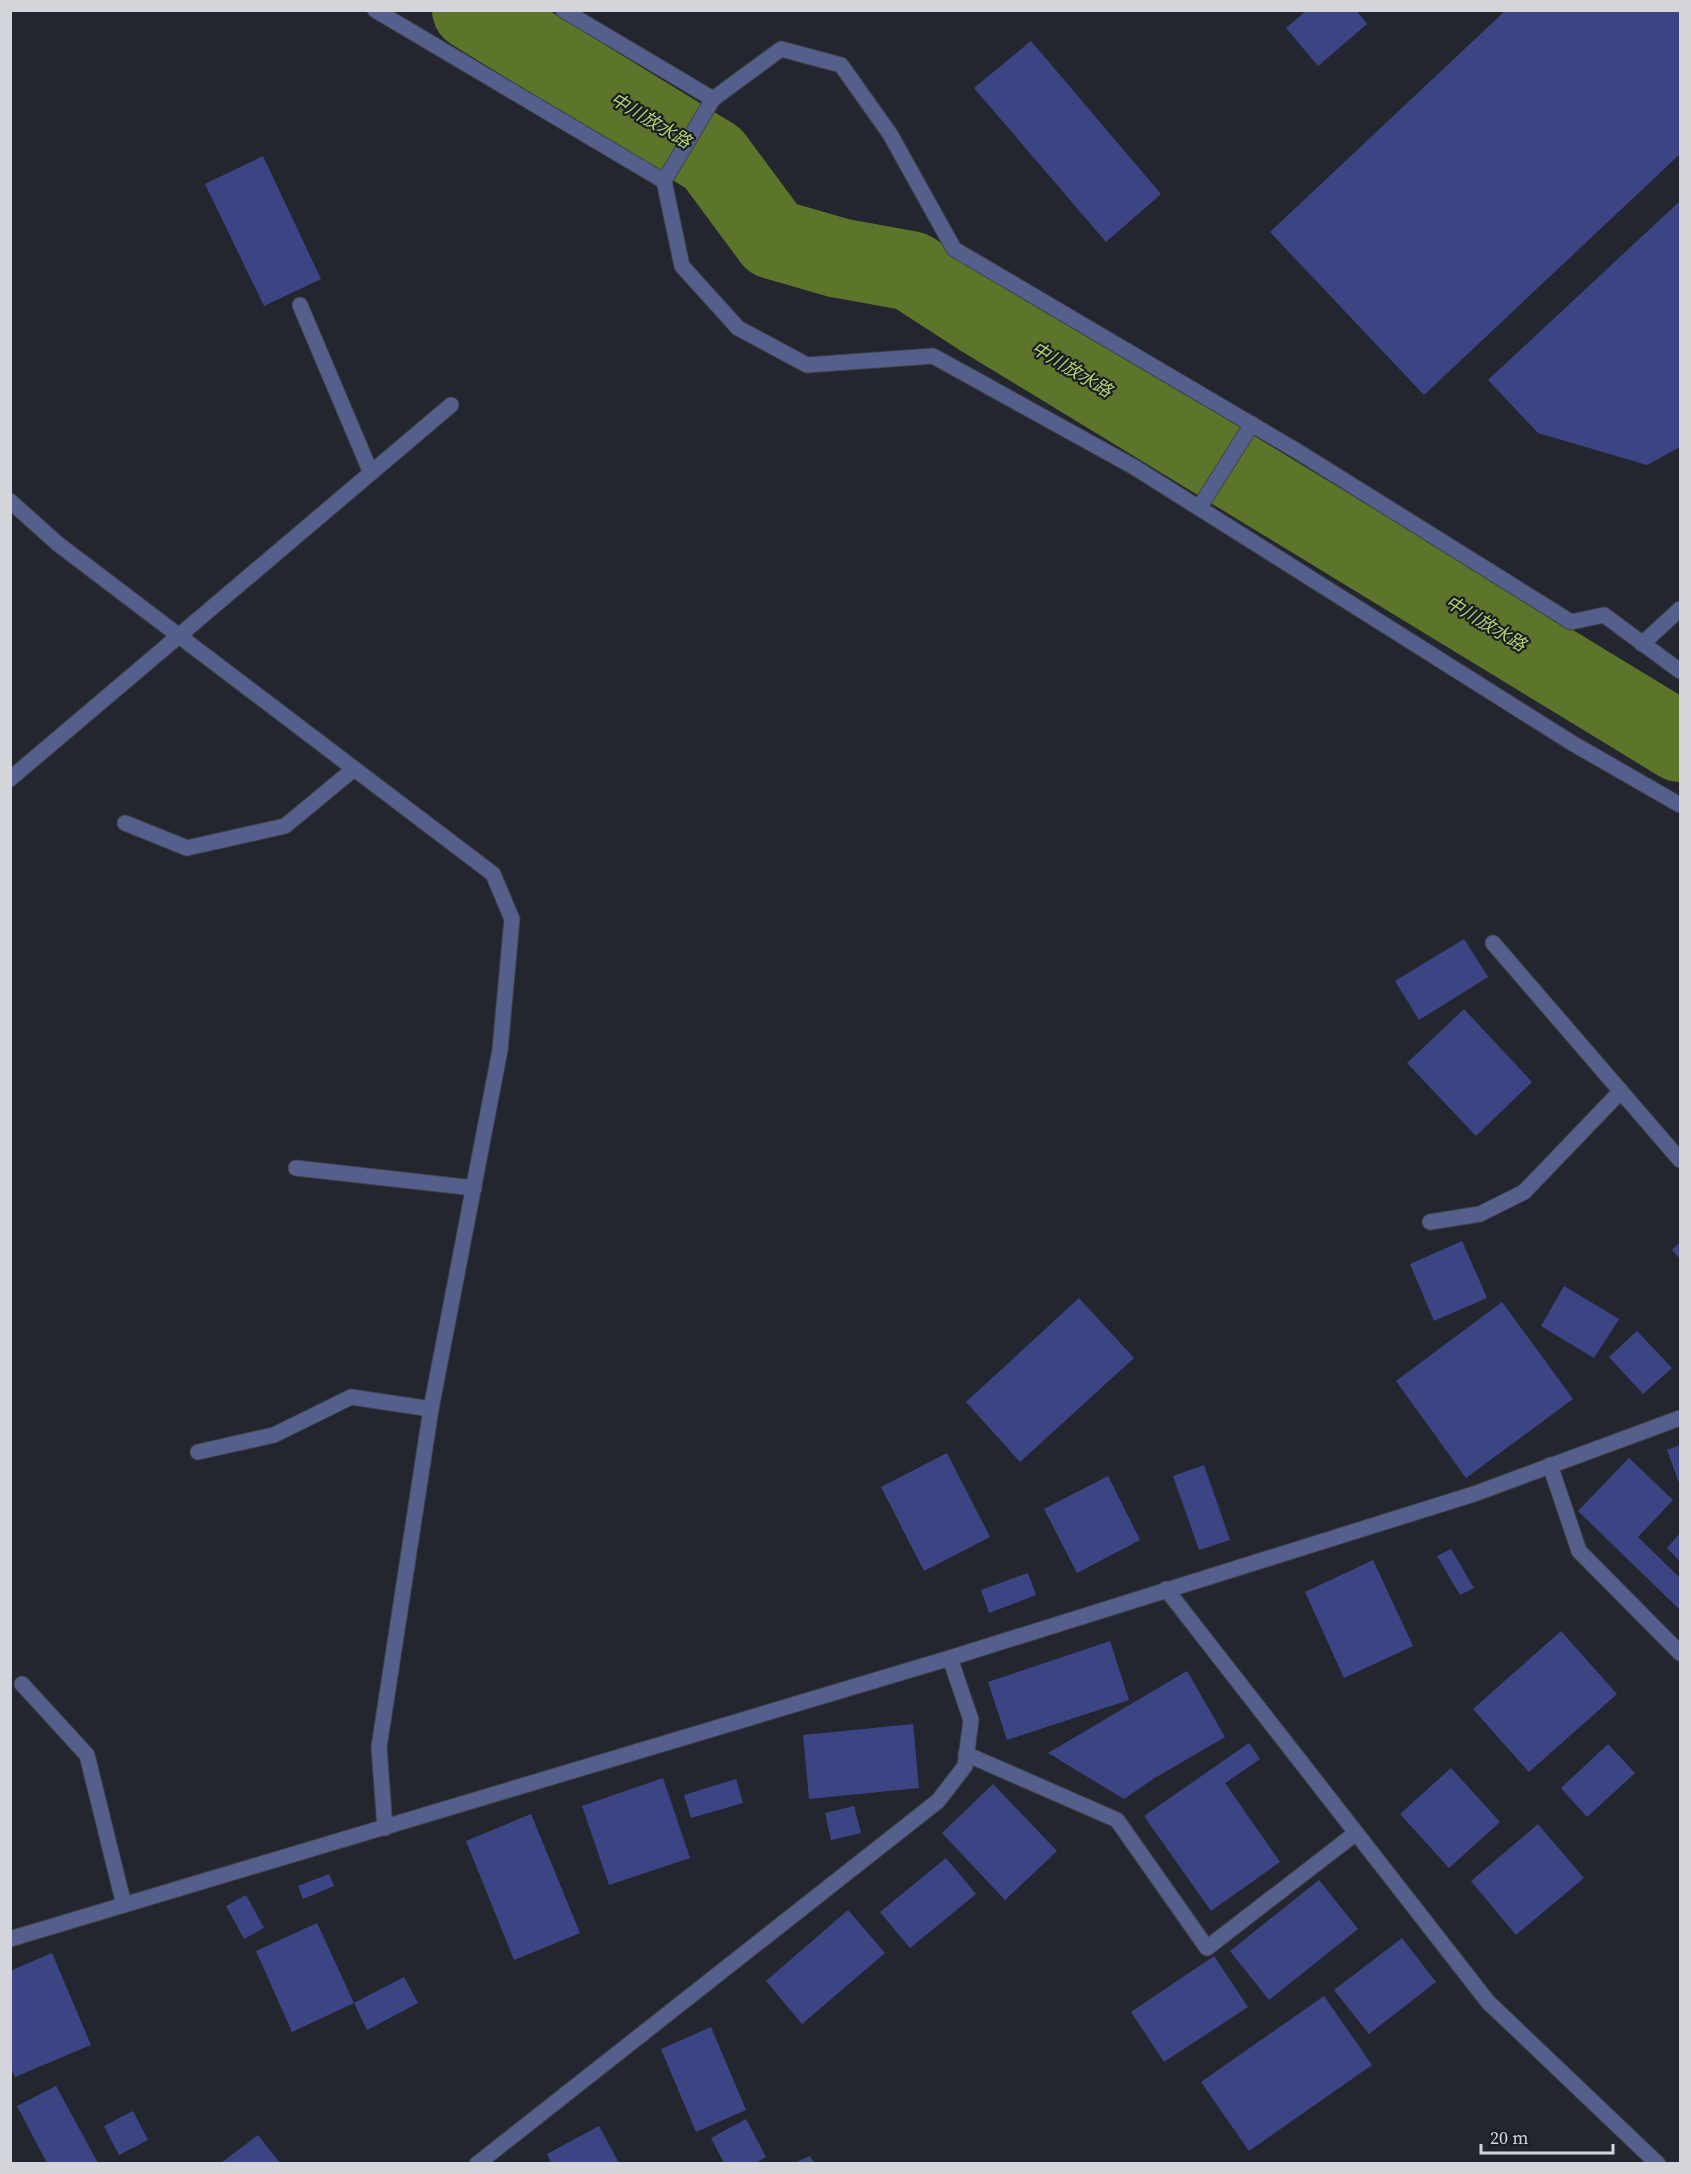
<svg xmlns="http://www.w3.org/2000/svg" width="1691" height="2174" viewBox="0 0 1691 2174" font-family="'Source Serif 4','Noto Sans JP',serif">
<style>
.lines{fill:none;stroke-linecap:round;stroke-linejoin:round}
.river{stroke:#5d752a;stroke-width:80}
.building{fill:#3c4584}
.minor-casing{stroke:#40424b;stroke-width:17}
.tertiary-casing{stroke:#40424b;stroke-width:17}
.minor{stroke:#555f8c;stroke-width:15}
.tertiary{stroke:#555f8c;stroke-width:15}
.labels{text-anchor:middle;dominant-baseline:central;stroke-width:4.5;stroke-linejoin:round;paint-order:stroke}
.water-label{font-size:18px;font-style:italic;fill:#b0d26d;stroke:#1b1d25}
</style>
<rect width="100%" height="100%" fill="#24262f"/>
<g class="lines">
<polyline class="river" points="472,10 713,158 773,239 839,258 911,271 979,315 1680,742"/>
</g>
<g class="building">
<polygon points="1307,10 1356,10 1367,24 1318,66 1286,28"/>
<polygon points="1506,10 1680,10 1680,154 1424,395 1270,232"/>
<polygon points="1031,41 1161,194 1106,242 974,88"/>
<polygon points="263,156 321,279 264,306 205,184"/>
<polygon points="1680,201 1680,447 1647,465 1538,433 1488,380"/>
<polygon points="1464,939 1488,977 1419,1020 1395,981"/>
<polygon points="1464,1009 1532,1082 1476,1136 1407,1063"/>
<polygon points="1462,1241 1487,1298 1434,1321 1410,1264"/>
<polygon points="1680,1242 1680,1259 1672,1250"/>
<polygon points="1564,1286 1619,1319 1594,1358 1541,1326"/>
<polygon points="1079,1298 1134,1358 1020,1462 966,1402"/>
<polygon points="1502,1302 1573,1399 1466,1478 1396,1381"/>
<polygon points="1637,1331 1672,1368 1643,1394 1609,1357"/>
<polygon points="1680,1445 1680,1486 1667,1450"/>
<polygon points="947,1453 990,1537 924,1571 881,1487"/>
<polygon points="1629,1458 1673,1500 1638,1537 1680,1578 1680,1610 1578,1511"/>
<polygon points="1204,1465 1230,1540 1199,1550 1173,1476"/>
<polygon points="1108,1476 1140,1540 1077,1573 1044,1509"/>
<polygon points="1680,1533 1680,1561 1667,1548"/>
<polygon points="1451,1549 1474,1588 1460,1595 1437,1556"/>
<polygon points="1373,1560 1413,1646 1344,1678 1305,1592"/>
<polygon points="1028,1573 1036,1595 989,1613 981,1590"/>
<polygon points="1561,1631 1617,1694 1529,1772 1473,1709"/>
<polygon points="1110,1641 1129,1700 1007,1740 988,1682"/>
<polygon points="1187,1671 1225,1737 1153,1779 1124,1799 1048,1753"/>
<polygon points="913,1724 919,1788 809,1799 803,1735"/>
<polygon points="1249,1743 1260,1759 1225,1783 1280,1862 1211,1911 1144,1816"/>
<polygon points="1608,1744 1635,1773 1587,1817 1561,1788"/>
<polygon points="1451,1768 1500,1822 1449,1868 1400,1814"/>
<polygon points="663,1778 690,1858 609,1885 582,1806"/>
<polygon points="736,1779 743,1803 691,1818 684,1795"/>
<polygon points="993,1784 1057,1851 1005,1900 942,1833"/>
<polygon points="854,1806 861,1833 831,1840 825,1813"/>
<polygon points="531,1814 580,1933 514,1960 466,1841"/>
<polygon points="1538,1824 1584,1878 1516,1935 1471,1881"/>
<polygon points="946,1858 976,1894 910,1948 880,1912"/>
<polygon points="329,1874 334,1886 303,1899 298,1886"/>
<polygon points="1319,1880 1358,1929 1269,2000 1230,1951"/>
<polygon points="246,1895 264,1928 244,1939 226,1906"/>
<polygon points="848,1910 885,1953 802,2024 766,1981"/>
<polygon points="317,1923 354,2003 292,2032 256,1951"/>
<polygon points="1402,1938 1436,1982 1369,2034 1334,1990"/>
<polygon points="52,1953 91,2045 15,2077 10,2066 10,1971"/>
<polygon points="1214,1956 1248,2007 1164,2062 1131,2012"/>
<polygon points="404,1977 418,2003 367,2030 354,2003"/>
<polygon points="1324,1996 1372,2065 1249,2151 1201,2082"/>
<polygon points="711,2027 746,2110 696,2132 661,2049"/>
<polygon points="56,2086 98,2163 47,2163 17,2106"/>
<polygon points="133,2111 148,2140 119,2155 104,2126"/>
<polygon points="746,2119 766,2157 755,2163 724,2163 711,2138"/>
<polygon points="599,2126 619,2163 551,2163 547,2154"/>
<polygon points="258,2135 280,2163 221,2163"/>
<polygon points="810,2156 814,2163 794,2163"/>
</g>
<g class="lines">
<g class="minor-casing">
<g id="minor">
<polyline points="375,10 664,181"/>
<polyline points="563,10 713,99 781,49 841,65 890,134 954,249 1297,451 1571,622 1604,615 1680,671"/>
<polyline points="713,99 664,181 682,266 738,328 807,365 933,356 1134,467 1572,743 1680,805"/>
<polyline points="300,305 371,473"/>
<polyline points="10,501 58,544 493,874 512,919 500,1050 431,1409 379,1747 385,1828"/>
<polyline points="1199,508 1252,424"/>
<polyline points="1642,644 1680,609"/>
<polyline points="10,779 451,405"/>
<polyline points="125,823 187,848 285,826 354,769"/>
<polyline points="1493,943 1680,1160"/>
<polyline points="296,1168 474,1188"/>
<polyline points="1430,1222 1480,1214 1524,1192 1621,1091"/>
<polyline points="198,1452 274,1435 351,1397 431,1409"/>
<polyline points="1550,1465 1579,1551 1680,1653"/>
<polyline points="1166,1589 1488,2002 1658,2164"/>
<polyline points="22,1684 87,1755 124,1905"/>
<polyline points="966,1754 1117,1820 1207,1948 1356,1833"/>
<polyline points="477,2164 938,1801 965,1766 971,1720 950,1658"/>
</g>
</g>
<g class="tertiary-casing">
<polyline id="tertiary" points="10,1939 950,1658 1474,1494 1680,1418"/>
</g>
<use href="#minor" class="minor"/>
<use href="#tertiary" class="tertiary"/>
</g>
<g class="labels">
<g class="water-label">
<text transform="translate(651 120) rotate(31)">中川放水路</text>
<text transform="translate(1072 369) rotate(31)">中川放水路</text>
<text transform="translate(1486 623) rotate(31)">中川放水路</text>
</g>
</g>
<rect width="1691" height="2174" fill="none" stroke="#d4d5db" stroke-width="24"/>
<path d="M1481 2144v9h132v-9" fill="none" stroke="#d4d5db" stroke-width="3"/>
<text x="1490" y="2144" font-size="18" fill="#d4d5db" stroke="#1b1d25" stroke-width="4.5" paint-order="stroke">20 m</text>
</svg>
